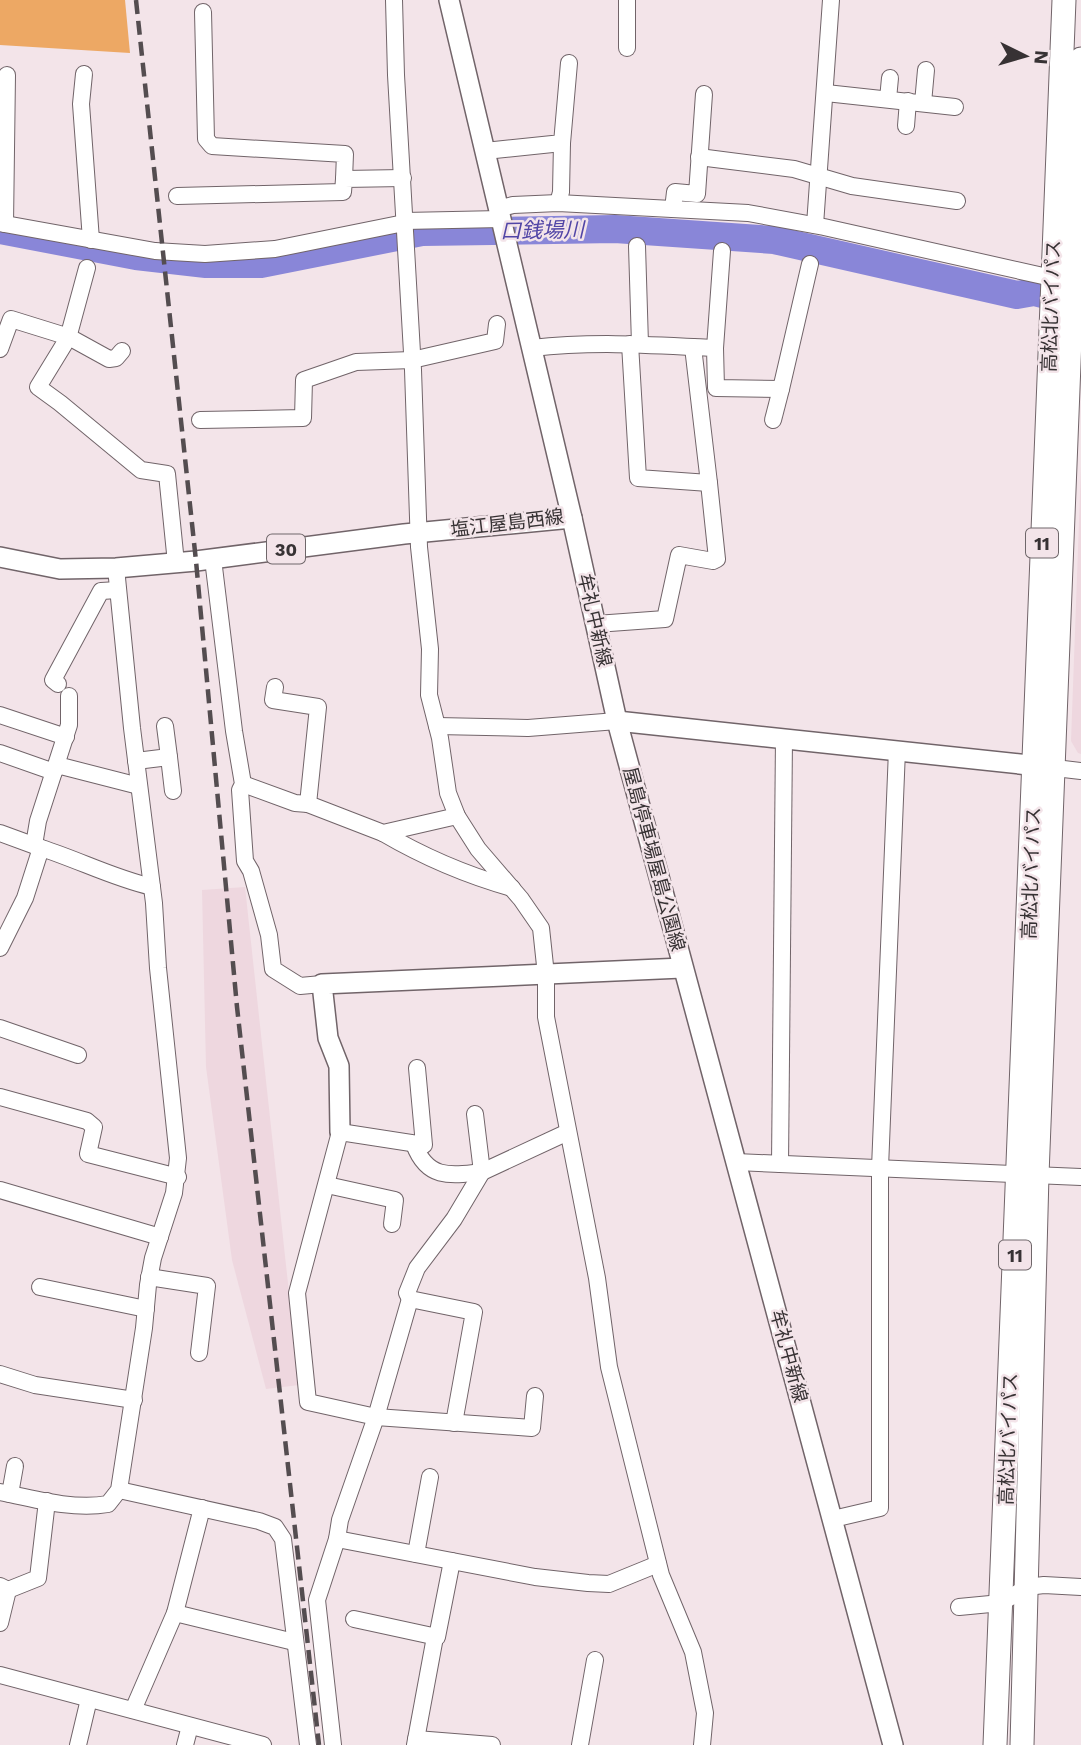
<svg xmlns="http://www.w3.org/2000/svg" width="1081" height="1745" viewBox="0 0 1081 1745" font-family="'Work Sans','Noto Sans JP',sans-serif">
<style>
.built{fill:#eed7df}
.green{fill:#eda864}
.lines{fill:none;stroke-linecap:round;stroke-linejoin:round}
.river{stroke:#8986d8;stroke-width:28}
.minor-casing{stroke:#716469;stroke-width:18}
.major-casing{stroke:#716469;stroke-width:22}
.highway-casing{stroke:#716469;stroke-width:25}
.minor{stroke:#fff;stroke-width:16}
.major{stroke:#fff;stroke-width:19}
.highway{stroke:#fff;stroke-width:23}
.rail{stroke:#544d50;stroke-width:4.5;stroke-dasharray:14 7;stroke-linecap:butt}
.labels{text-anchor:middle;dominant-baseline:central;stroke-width:5;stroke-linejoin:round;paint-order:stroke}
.shield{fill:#f3e4e9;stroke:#6f676a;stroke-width:2}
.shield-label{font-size:18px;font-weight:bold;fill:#373234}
.street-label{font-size:19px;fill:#373234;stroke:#f3e4e9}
.water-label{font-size:21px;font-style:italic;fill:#5145a6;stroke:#f3e4e9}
</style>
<rect width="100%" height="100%" fill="#f3e4e9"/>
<g class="built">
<polygon points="1081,467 1081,754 1078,753 1071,741"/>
<polygon points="245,887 299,1385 266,1389 232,1260 206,1067 202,890"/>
</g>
<polygon class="green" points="0,0 125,0 130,53 0,45"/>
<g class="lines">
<polyline class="river" points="0,230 136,256 206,264 261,264 422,232 615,229 774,240 1017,295 1034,292 1078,303"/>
<g class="minor-casing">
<g id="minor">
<polyline points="394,0 396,75 413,370 419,547 430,649 429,695 440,738 448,793 457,816 478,849 521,899 541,928 546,975 546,1017 597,1278 609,1367 661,1575 693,1652 705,1713 702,1745"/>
<polyline points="627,0 627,48"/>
<polyline points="203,12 206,139 212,146 345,154 344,179"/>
<polyline points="84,74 81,104 91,240"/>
<polyline points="826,93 955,107"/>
<polyline points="888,99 890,78"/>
<polyline points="923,103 926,70"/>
<polyline points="906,126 908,101"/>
<polyline points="485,151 562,143 569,63"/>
<polyline points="699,157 794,169 852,186 957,201"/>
<polyline points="177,196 343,192 344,179 403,178"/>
<polyline points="558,203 561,192 562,143"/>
<polyline points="498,209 513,205 558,203 748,213 824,227 1052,278"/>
<polyline points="673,209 675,192 697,194 704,94"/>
<polyline points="404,221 501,219"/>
<polyline points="0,223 155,251 205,254 275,249 404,223"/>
<polyline points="5,224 7,75"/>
<polyline points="815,225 831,0"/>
<polyline points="637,246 640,344"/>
<polyline points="87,268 68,338 38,387 60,403 141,470 167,474 176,563"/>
<polyline points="630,344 638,478 709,483 693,347"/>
<path d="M 532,348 C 593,341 654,345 715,348 L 716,388 L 781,389 L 810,264"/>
<polyline points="715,348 722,251"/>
<polyline points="0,349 11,319 69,337 109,359 116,358 122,351"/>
<polyline points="200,420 303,418 304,380 356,362 412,360 495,341 497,324"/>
<polyline points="773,420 781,389"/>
<polyline points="213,559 234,731 243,784 240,790 245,861 251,871 269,935 273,969 300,986 322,984"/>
<polyline points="596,624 665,619 679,555 713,561 717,559 709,483"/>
<polyline points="58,684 53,680 101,591 118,590"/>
<polyline points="275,687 273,700 318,707 308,804 383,833 457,816"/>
<polyline points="0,715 66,737"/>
<polyline points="437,726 528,728 617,721"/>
<polyline points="0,753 54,772"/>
<polyline points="169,757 173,791"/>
<polyline points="136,761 169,757 165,726"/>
<polyline points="57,765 139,786"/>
<polyline points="1055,768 1081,771"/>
<polyline points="243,784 295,803 308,804"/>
<polyline points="0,833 41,848"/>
<path d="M 383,833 C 424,857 466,875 512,888"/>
<polyline points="34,845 38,821 69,725 69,696"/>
<path d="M 0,948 L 25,898 L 41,848 C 79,860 113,878 152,887"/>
<polyline points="0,1028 78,1055"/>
<polyline points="417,1068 424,1145 340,1132 297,1293 308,1402 376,1417 532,1428 535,1396"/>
<polyline points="0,1097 87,1121 94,1127 88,1154 178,1177"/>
<path d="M 414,1144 C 427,1179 449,1176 482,1172 L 568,1132"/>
<polyline points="736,1162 1081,1177"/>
<polyline points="780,1164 784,738"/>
<polyline points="327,1185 395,1200 392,1224"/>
<polyline points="0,1190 160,1237"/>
<polyline points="149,1277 207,1286 199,1353"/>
<polyline points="40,1287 146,1309"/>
<polyline points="410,1299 407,1293 417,1268 454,1219 482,1172 475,1114"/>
<polyline points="0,1374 35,1385 134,1400"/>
<polyline points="119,1490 259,1521 275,1527 283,1539 308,1745"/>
<path d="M 0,1492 C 34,1499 73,1510 108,1504 L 119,1490 L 144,1328 L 148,1285 L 153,1258 L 174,1193 L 178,1158 L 158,968 L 154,903 L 132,728 L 116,568"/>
<polyline points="10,1494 15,1466"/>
<polyline points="833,1519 880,1508 880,1168 897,750"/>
<polyline points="337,1539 535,1577 588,1583 609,1584 658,1564"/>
<polyline points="416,1554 430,1477"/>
<polyline points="0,1586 8,1590 0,1623"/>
<polyline points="8,1590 38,1578 47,1501"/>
<polyline points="959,1607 1001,1603 1027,1587 1044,1585 1081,1587"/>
<polyline points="175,1613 294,1642"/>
<polyline points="354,1619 437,1637 452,1561"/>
<polyline points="0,1675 263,1745"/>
<polyline points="133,1710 175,1613 202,1508"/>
<polyline points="416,1739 492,1745"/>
<polyline points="78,1745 89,1699"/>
<polyline points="185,1745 190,1726"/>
<polyline points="333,1745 317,1600 337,1539 340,1520 376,1417 410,1299 474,1312 454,1423"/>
<polyline points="415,1745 435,1637"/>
<polyline points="580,1745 595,1660"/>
</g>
</g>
<g class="major-casing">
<g id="major">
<polyline points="449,0 572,518 617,721 893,1745"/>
<polyline points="0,557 60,569 116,568 196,561 404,534 572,518"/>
<polyline points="617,721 1048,767"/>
<polyline points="340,1132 339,1066 328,1038 322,984 682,968"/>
</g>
</g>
<g class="highway-casing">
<g id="highway">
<polyline points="995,1745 1064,0"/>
<polyline points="1022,1745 1037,1175 1081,59"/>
</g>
</g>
<use href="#minor" class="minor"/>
<use href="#major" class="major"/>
<use href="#highway" class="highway"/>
<polyline class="rail" points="136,0 196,561 237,1007 319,1745"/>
</g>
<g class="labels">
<g class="shield">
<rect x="1026" y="528.5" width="32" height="29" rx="5"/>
<rect x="267" y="534.5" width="38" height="29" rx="5"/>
<rect x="999" y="1240.5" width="32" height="29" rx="5"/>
</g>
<g class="shield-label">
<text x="1042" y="543">11</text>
<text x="286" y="549">30</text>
<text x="1015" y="1255">11</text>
</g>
<g class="street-label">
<text transform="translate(1051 306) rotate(-88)">高松北バイパス</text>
<text transform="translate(507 523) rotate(-7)">塩江屋島西線</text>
<text transform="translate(595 620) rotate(77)">牟礼中新線</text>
<text transform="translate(654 859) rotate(75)">屋島停車場屋島公園線</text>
<text transform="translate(1031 873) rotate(-88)">高松北バイパス</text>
<text transform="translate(789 1356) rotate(75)">牟礼中新線</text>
<text transform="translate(1008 1439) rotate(-88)">高松北バイパス</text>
</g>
<g class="water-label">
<text transform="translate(542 230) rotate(-1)">口銭場川</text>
</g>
</g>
<g transform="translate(1025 56) rotate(95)" stroke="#f3e4e9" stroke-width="5" paint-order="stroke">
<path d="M0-5L12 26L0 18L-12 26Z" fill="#373234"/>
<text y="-10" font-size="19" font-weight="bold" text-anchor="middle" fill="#373234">N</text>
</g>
</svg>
